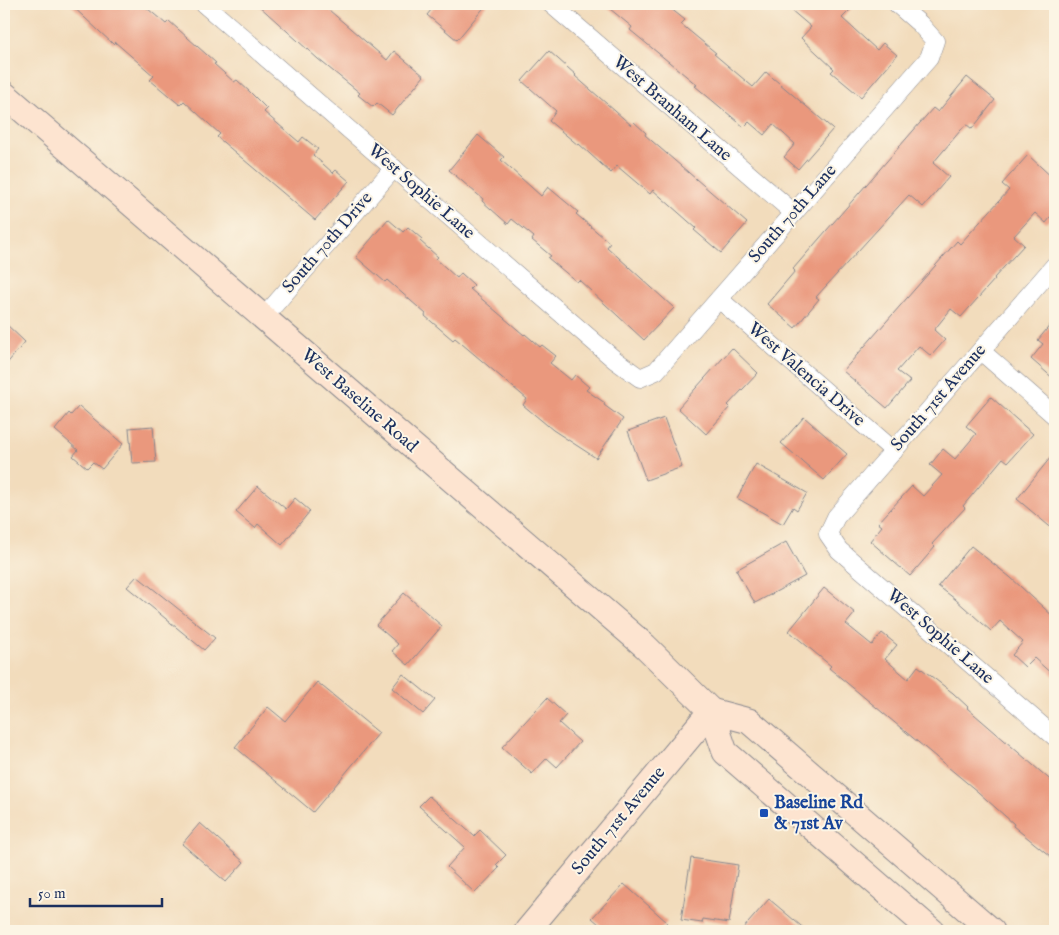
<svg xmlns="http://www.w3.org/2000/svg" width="1059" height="935" viewBox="0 0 1059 935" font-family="'IM FELL English',serif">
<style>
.building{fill:#ea987d}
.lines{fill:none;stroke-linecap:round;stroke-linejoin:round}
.street-casing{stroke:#86868d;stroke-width:19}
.secondary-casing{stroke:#86868d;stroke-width:27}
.street{stroke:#fff;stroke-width:18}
.secondary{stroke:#fde4d0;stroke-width:25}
.transit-dot{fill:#1a4fb4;stroke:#fcf5e5;stroke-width:2}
.labels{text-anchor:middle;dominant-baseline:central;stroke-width:4;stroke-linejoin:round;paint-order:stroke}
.street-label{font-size:18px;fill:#1b2f5e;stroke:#fcf5e5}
.transit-label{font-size:18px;font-weight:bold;fill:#164399;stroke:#fcf5e5;text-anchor:start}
</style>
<rect width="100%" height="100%" fill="#fcf5e5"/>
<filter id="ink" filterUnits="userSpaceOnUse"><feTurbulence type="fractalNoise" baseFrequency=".02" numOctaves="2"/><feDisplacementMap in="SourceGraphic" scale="10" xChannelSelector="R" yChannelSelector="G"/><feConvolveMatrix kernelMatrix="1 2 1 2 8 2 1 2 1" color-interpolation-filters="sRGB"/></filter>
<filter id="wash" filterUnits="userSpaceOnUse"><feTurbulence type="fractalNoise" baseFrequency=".0096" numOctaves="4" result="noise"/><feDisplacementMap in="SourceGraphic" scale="20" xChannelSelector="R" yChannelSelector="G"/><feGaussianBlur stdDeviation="1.12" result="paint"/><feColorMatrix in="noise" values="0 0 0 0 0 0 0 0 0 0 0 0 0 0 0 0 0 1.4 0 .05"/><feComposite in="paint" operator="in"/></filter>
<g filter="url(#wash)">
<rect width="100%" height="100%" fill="#f2dcbc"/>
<g id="blocks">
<g class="building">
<polygon points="70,4 142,4 166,24 169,21 216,63 214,64 234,82 237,80 250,92 267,109 264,112 299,142 303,137 318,149 313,155 333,173 336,170 349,181 315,220 217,137 220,134 184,101 180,105 150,80 154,76 115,42 113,44"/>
<polygon points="257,4 322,4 387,60 394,51 424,76 392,115 377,103 373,107 358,95 360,93 318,59"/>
<polygon points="436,4 487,4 457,40 427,15"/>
<polygon points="604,4 665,4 685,20 681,24 716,53 714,54 753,87 766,72 833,129 798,169 784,157 795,144 773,124 764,135 749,122 744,127 695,86 697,85 630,30 632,27"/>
<polygon points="784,4 856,4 842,18 877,50 883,43 897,55 861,97 831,72 834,69 801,38 811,27"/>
<polygon points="549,51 576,75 575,76 631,125 634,122 646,133 645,135 747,223 721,253 694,230 696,228 653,190 650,194 617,166 611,173 579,144 578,145 549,121 556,111 522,81"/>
<polygon points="967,77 995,100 972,129 966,124 933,163 949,177 923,207 909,195 816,297 819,299 795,328 767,304 795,271 793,269 933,108 938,112"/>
<polygon points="478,135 504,157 501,160 541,196 548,187 578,212 576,214 610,243 607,247 674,308 644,340 579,280 577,282 548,258 551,256 532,240 534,237 512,219 508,224 482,201 483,199 449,170"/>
<polygon points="1028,155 1055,180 1055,212 1046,223 1035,213 1014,236 1024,245 994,278 995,279 961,317 951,309 934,330 945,340 931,356 919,346 897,371 910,381 887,408 843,371 957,241 960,244 1009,190 1002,184"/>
<polygon points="388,219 403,232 408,227 422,239 420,241 438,257 436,259 457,278 461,273 474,285 470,289 524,335 525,334 540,347 542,345 556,356 550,363 571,380 575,375 589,387 586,390 605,403 604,405 623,419 596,458 553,430 523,405 527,399 455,338 453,340 425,316 426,314 387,280 385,282 356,257"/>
<polygon points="1055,319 1055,380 1031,359 1043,344 1038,340"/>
<polygon points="4,322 25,342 4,367"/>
<polygon points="732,348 758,373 728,405 730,407 706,434 678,408"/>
<polygon points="991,397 1033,434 1008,462 1003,458 963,506 965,508 932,544 935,547 910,576 870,541 882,526 878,523 912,486 923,496 942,475 930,465 943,449 955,459 976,434 966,426"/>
<polygon points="79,406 123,444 102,469 93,462 87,468 73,456 78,450 55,430 69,413 71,415"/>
<polygon points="804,417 847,454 824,480 781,443"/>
<polygon points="664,418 682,467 646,480 628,431"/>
<polygon points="153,426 156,462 132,463 129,428"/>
<polygon points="1055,452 1055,531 1017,499"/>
<polygon points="756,464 807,493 797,510 793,507 783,524 737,498"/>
<polygon points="258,486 286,509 295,498 310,511 282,545 258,524 255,528 236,512"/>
<polygon points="786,542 805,576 755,603 736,570"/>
<polygon points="971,546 1010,577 1055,618 1055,677 1034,658 1025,667 1012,655 1023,642 1000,621 991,631 955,599 938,586"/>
<polygon points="137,576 215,638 204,650 127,587"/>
<polygon points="824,588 855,613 846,624 872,645 882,633 897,645 885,659 908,679 918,666 953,693 968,707 967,708 1055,784 1055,860 1013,826 1014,824 978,792 829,668 831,666 789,631"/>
<polygon points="404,593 442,626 408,665 392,651 398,644 376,625"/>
<polygon points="403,674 435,700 423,714 392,688"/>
<polygon points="317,682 379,733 313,812 235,747 268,707 285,721"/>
<polygon points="547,698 566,715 559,723 580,742 557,767 547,758 532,774 502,747"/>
<polygon points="429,796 474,836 480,830 506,855 496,865 499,868 475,893 447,867 465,847 419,806"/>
<polygon points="200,823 244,862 226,882 182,844"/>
<polygon points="691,858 738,865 729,923 703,919 702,923 681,920"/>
<polygon points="624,884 667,922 659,931 607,931 592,918"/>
<polygon points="769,899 807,931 741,931"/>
</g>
</g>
</g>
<g filter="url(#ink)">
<use href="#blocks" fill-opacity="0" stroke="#86868d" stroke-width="1"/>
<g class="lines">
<g class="street-casing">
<g id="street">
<polyline points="204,4 615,360 640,378 656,371 929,58 935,41 920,24 897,4"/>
<polyline points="551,4 794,213"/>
<polyline points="1055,265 836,517 828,534 839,550 1055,737"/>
<polyline points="719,299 894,451"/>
<polyline points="263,318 394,168"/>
<polyline points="981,351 1055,416"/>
</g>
</g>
<g class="secondary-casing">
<g id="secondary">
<polyline points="4,94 645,646 711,711 725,752 932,931"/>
<polyline points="711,711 749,721 992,931"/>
<polyline points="527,931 711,711"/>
</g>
</g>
<use href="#street" class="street"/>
<use href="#secondary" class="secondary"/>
</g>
</g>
<rect class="transit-dot" x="759" y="808" width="10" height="10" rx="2.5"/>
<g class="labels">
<g class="street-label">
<text transform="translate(672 109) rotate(41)">West Branham Lane</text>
<text transform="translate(421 192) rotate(41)">West Sophie Lane</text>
<text transform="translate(793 214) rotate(-49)">South 70th Lane</text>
<text transform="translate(328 243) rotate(-49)">South 70th Drive</text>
<text transform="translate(806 375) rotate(41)">West Valencia Drive</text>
<text transform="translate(939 398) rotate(-49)">South 71st Avenue</text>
<text transform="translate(359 401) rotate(41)">West Baseline Road</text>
<text transform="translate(940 637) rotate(41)">West Sophie Lane</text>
<text transform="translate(619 821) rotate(-50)">South 71st Avenue</text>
</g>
<g class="transit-label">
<text x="774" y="803">Baseline Rd<tspan x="774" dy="21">&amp; 71st Av</tspan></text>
</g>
</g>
<rect width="1059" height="935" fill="none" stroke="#fcf5e5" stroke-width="20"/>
<path d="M30 898v8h132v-8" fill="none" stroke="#1b2f5e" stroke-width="2.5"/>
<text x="38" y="898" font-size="15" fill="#1b2f5e" stroke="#fcf5e5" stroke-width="4" paint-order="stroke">50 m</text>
</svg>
